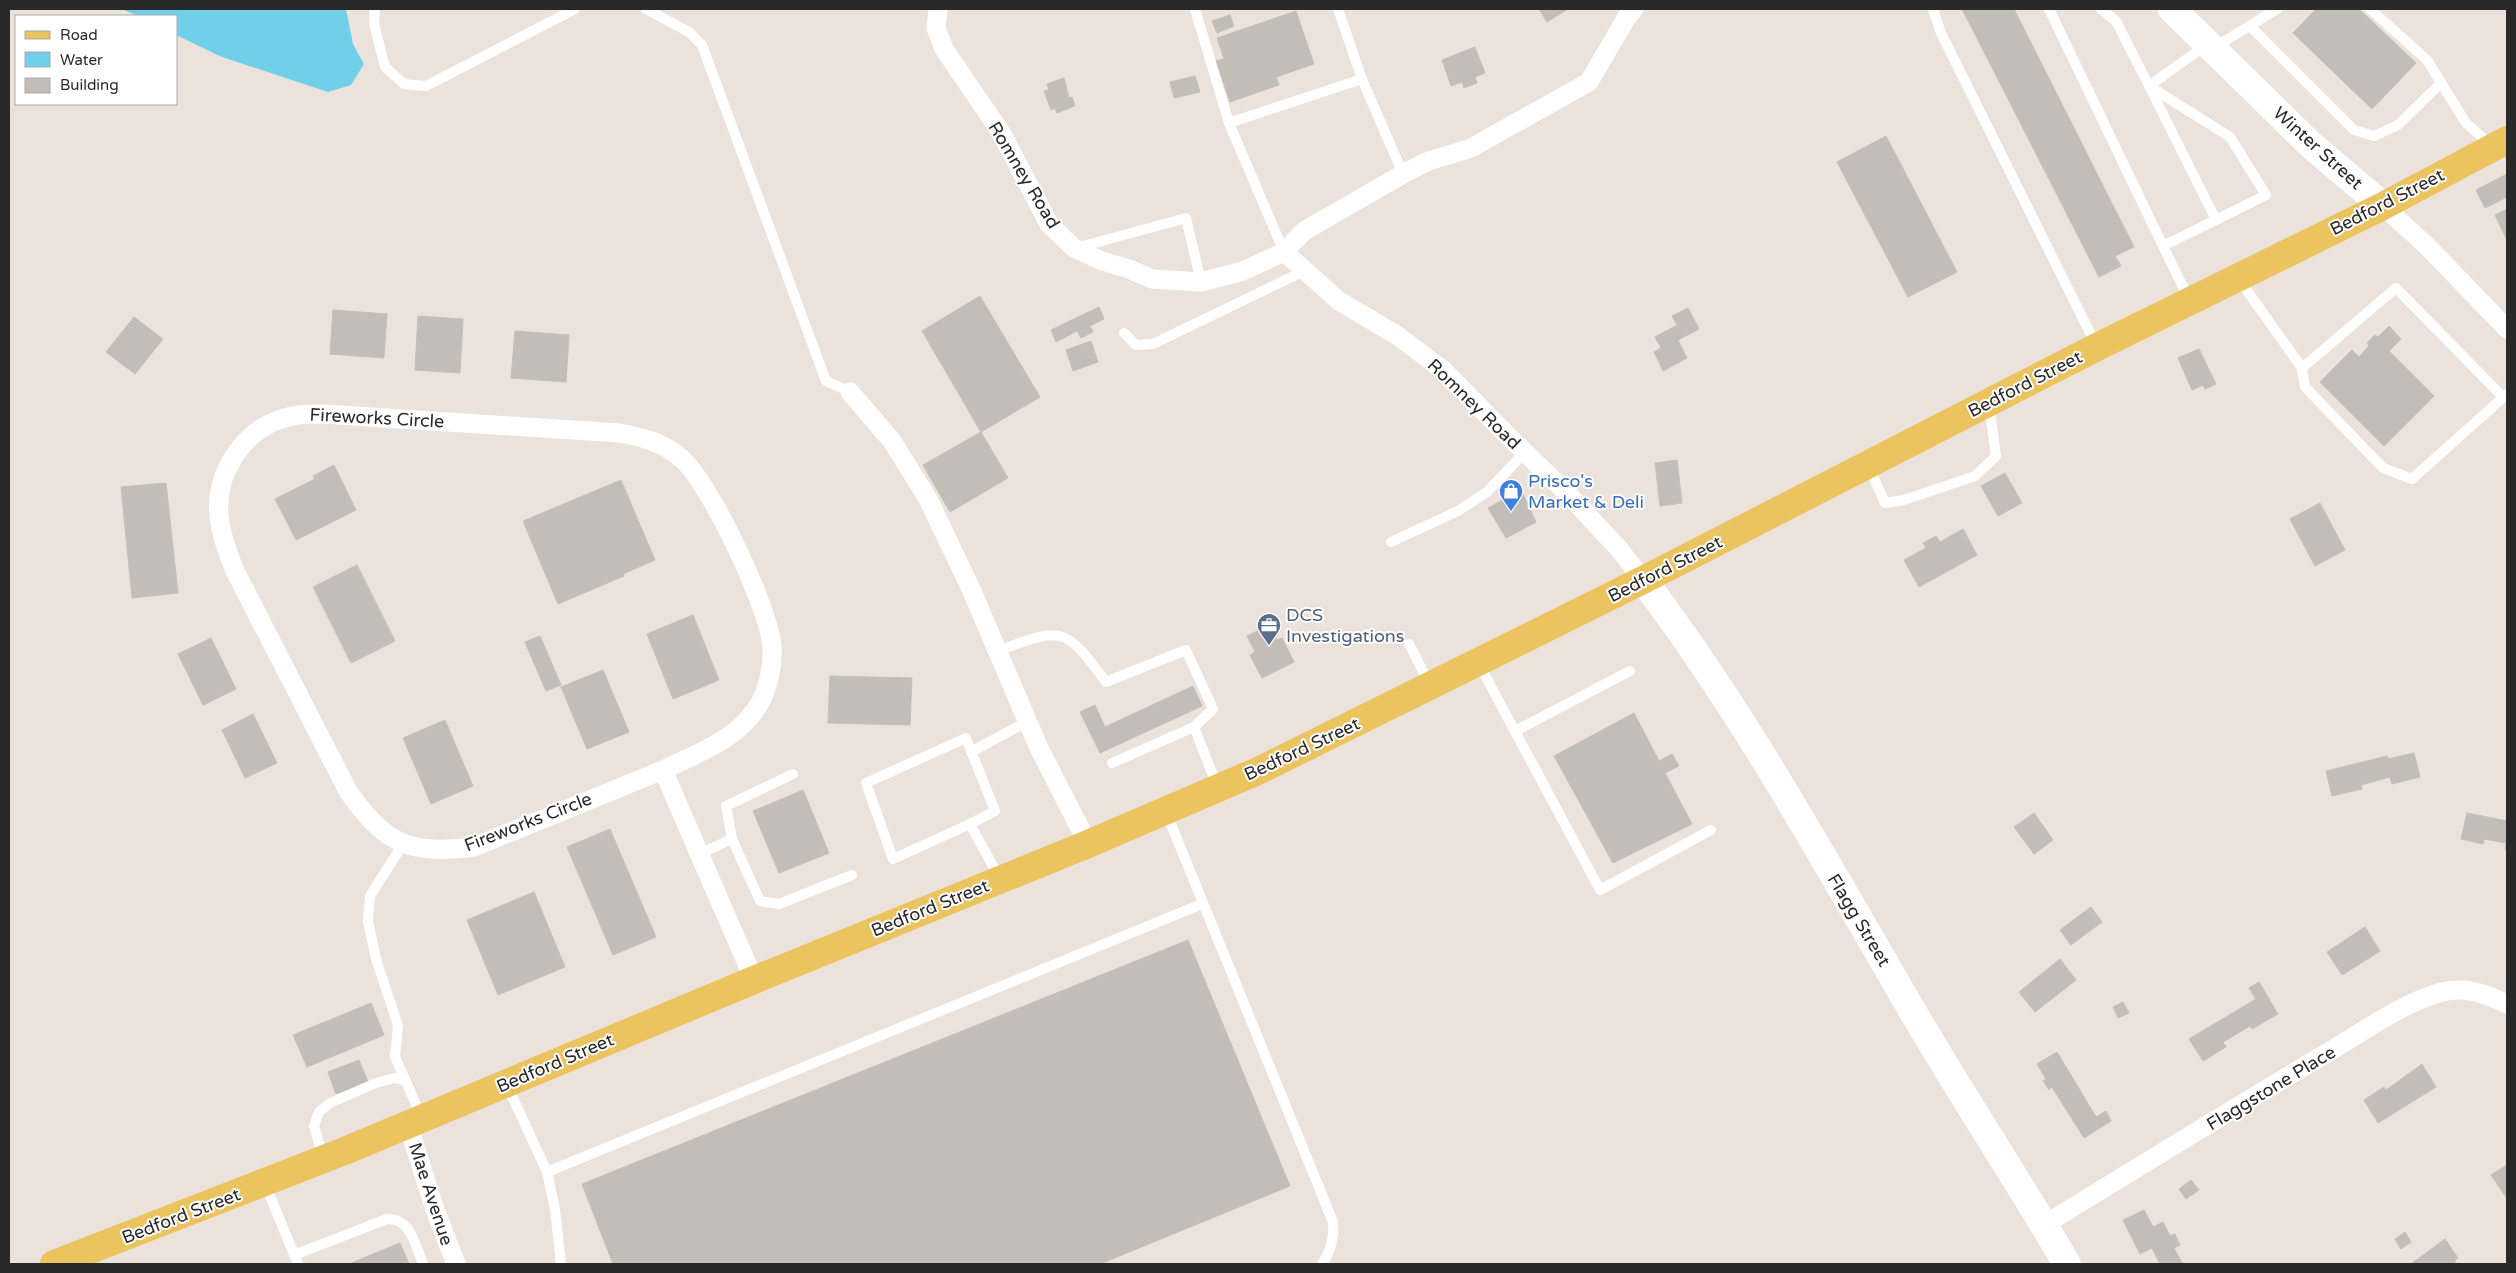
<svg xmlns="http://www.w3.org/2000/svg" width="2516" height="1273" viewBox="0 0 2516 1273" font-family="'Varela Round',sans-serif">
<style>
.water{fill:#71cfea}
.building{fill:#c3bdb8;stroke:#c6bfb5}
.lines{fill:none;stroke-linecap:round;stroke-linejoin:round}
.lane{stroke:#fff;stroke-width:10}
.street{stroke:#fff;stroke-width:19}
.secondary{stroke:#fff;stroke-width:28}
.primary{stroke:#ebc460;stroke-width:28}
.labels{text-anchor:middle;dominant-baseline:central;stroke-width:4;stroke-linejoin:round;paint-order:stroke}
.street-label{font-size:18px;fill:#292929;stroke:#fff}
.shop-label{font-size:18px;fill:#366cbe;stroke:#fff;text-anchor:start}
.service-label{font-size:18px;fill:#4e5e75;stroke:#fff;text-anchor:start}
</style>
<rect width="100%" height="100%" fill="#ebe3db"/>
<polygon class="water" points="122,9 346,9 353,44 364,64 351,85 328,92 222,57 176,35 176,16 138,16"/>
<g class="building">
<polygon points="1539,9 1566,9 1566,10 1547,22"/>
<polygon points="1962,9 2014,9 2134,247 2115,256 2121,266 2099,277"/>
<polygon points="2316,9 2359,9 2416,63 2372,109 2293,33"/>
<polygon points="1296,11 1314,64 1276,77 1279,85 1230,102 1216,61 1224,59 1217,38"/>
<polygon points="1230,15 1234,26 1217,33 1212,21"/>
<polygon points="1475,47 1485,73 1475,77 1477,83 1464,88 1462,82 1451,86 1442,60"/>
<polygon points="1195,76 1200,92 1174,98 1170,82"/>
<polygon points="1064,78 1069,98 1072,97 1075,106 1057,113 1055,108 1051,110 1044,91 1049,90 1047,84"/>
<polygon points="1886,136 1957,272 1908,297 1837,162"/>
<polygon points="2507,174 2507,197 2485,208 2476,190"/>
<polygon points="2507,209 2507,240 2495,215"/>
<polygon points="980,296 1040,397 981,432 922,331"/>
<polygon points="1099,307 1104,319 1090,326 1093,332 1081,338 1077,331 1056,342 1051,330"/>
<polygon points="1688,308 1699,329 1678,340 1687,358 1663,371 1654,352 1661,348 1655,337 1677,325 1672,316"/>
<polygon points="333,310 387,314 384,358 330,354"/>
<polygon points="418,316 463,319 460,373 415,370"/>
<polygon points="134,317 163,339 135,374 106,352"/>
<polygon points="2389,326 2401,339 2389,351 2434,396 2384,446 2320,382 2352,350 2359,357 2369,346 2367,343 2375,335 2378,337"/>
<polygon points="515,331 569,335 566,382 511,378"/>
<polygon points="1091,341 1098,362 1073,371 1066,350"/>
<polygon points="2199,349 2216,384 2205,389 2203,385 2192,390 2178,358"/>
<polygon points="981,432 1008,478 950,512 923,465"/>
<polygon points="1677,460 1682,503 1660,506 1655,463"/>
<polygon points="334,465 356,510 296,540 275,499 315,479 313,476"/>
<polygon points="2005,473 2022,503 1998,516 1981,486"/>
<polygon points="621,480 655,560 623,574 624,576 558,604 523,521"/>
<polygon points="166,483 178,593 132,598 121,487"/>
<polygon points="1521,490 1536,522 1506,538 1488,508"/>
<polygon points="2320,503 2345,550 2315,566 2290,519"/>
<polygon points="1963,529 1977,555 1919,587 1904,560 1926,548 1923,543 1936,536 1940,542"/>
<polygon points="357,565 395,641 351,663 313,587"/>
<polygon points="693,615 719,680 673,699 647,634"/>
<polygon points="1270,625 1277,640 1282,638 1294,662 1262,678 1250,655 1255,652 1247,636"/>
<polygon points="540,636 561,685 546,691 525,642"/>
<polygon points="211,638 236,689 203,705 178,654"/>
<polygon points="603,670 629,732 587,749 561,687"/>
<polygon points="830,676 912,678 910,725 828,723"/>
<polygon points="1193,686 1202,706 1100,753 1080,712 1095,705 1105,727"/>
<polygon points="1634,713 1659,761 1672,754 1679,766 1665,773 1692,824 1613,863 1554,756"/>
<polygon points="253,714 277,763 245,778 222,730"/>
<polygon points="445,720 473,786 431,804 403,738"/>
<polygon points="2414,753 2420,777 2392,784 2390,777 2361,785 2362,789 2332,796 2326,771 2387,756 2388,759"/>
<polygon points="803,790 829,853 779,873 753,811"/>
<polygon points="2034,813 2053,840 2034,854 2014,827"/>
<polygon points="2467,813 2507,821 2507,849 2505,849 2506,843 2484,839 2483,844 2461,839"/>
<polygon points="610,829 656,937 613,955 567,847"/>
<polygon points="534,892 565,967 498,995 467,920"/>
<polygon points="2091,907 2102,922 2071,945 2060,930"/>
<polygon points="2365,927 2380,951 2342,975 2327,952"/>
<polygon points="1188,940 1290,1186 1100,1264 613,1264 582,1184"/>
<polygon points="2060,959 2076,980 2035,1012 2019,992"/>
<polygon points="2259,982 2278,1014 2252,1029 2250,1026 2223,1042 2226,1047 2203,1061 2189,1039 2256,999 2249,988"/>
<polygon points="2123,1002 2129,1013 2118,1018 2113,1007"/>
<polygon points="371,1003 384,1035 307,1067 293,1035"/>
<polygon points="2057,1052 2096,1117 2106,1111 2111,1121 2084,1138 2052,1087 2049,1090 2043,1081 2046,1079 2037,1064"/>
<polygon points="359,1060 368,1082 336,1094 328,1072"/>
<polygon points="2422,1064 2436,1087 2378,1123 2364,1100 2384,1087 2386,1090"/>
<polygon points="2507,1165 2507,1196 2506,1197 2491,1175"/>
<polygon points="2191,1180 2199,1190 2186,1199 2179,1189"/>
<polygon points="2144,1210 2153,1227 2163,1222 2170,1236 2175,1234 2180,1245 2174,1248 2182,1263 2160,1264 2152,1248 2140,1254 2123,1220"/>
<polygon points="2405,1232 2411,1242 2401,1249 2395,1239"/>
<polygon points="2445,1239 2458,1258 2455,1260 2455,1264 2411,1264"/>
<polygon points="400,1243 409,1264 349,1264"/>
</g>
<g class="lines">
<g class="lane">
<polyline points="375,9 374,24 385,67 404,84 426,86 575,9"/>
<polyline points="646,9 689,32 702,45 826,381 850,392"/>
<polyline points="1195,9 1229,123 1284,252"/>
<polyline points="1338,9 1362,79 1403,174"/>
<polyline points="1933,9 1941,33 2096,345"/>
<polyline points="2049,9 2163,246 2216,220 2149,86 2206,45"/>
<polyline points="2101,9 2116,21 2149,86 2230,137 2266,195 2216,220"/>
<polyline points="2370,9 2427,60 2466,123 2493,147"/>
<polyline points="2250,26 2354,130 2374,136 2398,125 2441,83"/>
<polyline points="2215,47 2277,9"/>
<polyline points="1229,123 1362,79"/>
<polyline points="2163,246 2189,299"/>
<polyline points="1076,248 1186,218 1201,282"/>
<polyline points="2238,278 2302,368 2396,288 2503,397"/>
<polyline points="1124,333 1136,345 1153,344 1304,271"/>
<polyline points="2302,368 2305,387 2383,468 2412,479 2507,394"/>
<polyline points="1868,465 1885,503 1904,500 1975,476 1996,456 1989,405"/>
<polyline points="1391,542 1458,511 1487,492 1525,452"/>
<polyline points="1409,644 1430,685"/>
<path d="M 998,651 C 1063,626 1065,627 1106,682 L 1186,650 L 1213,709 L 1194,727"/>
<polyline points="1479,664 1600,890 1711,830"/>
<polyline points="1515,731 1630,671"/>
<polyline points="971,752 1028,721"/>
<polyline points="1112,763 1194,727 1218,788"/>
<path d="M 1166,812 L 1333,1222 C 1334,1239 1331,1250 1322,1264"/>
<polyline points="970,824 995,811 966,738 866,783 893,859 970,824 1000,879"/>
<polyline points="732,839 726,806 793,774"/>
<polyline points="403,844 370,896 368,921 376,959 398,1025 395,1057 422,1118"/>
<polyline points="699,854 732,839 760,901 779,904 852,875"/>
<polyline points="507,1085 547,1172 555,1209 561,1264"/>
<polyline points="323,1157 314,1126 319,1112 330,1103 376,1083 394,1078 405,1080"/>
<polyline points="547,1172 1202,904"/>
<polyline points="265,1184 298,1264"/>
<path d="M 294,1255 L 387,1219 C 411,1218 415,1245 423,1264"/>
</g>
<g class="street">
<polyline points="938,9 936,28 944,49 1002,134 1049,224 1074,248 1102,261 1129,269 1152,279 1201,282 1243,271 1284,252 1304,231 1403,174 1426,162 1471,148 1589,82 1627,17 1634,9"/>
<polyline points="2383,206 2427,246 2507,329"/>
<polyline points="1284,252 1339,301 1398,336 1443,370 1506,434 1567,493 1619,549 1643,580"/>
<polyline points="850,392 892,441 928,499 971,589 1038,746 1088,844"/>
<path d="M 663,770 L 474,847 C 409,855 385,844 348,791 L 235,571 C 228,553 221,536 219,516 C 215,474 242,432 281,419 C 295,414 309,414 323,414 L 620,433 C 642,437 665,443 682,459 C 711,485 768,606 772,646 C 773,664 769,685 761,701 C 740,739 700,752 663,770 L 754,980"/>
<polyline points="408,1124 434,1207 456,1264"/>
<path d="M 2044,1225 C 2137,1168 2229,1111 2322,1056 C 2360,1034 2399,1004 2442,992 C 2466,986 2486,994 2507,1004"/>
</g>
<g class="secondary">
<polyline points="2172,9 2311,145 2383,206"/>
<path d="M 1643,580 C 1744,713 1825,861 1909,1005 C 1960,1093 2016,1177 2067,1264"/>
</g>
<polyline class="primary" points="54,1264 347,1150 754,980 1088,844 1258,771 1643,580 2097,347 2383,206 2507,140"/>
</g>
<defs>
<g id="shop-pin" transform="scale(1.25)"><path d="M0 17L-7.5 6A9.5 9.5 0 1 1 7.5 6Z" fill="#3f7fe0" stroke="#fff"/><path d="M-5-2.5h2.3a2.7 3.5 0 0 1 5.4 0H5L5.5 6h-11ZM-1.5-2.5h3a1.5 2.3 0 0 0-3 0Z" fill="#fff"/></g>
<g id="office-pin" transform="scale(1.25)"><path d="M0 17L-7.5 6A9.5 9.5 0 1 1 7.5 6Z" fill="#5c6f8a" stroke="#fff"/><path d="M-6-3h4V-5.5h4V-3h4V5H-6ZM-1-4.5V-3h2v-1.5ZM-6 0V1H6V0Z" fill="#fff"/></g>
</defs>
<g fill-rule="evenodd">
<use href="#shop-pin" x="1511" y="491"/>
<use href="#office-pin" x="1269" y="625"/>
</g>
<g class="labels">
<g class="street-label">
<text transform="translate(2318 148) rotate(42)">Winter Street</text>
<text transform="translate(1024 175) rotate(59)">Romney Road</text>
<text transform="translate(2387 202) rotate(-27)">Bedford Street</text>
<text transform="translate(2025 384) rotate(-27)">Bedford Street</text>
<text transform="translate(1474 404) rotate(44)">Romney Road</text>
<text transform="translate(377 418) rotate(3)">Fireworks Circle</text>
<text transform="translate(1665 569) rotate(-27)">Bedford Street</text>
<text transform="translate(1302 749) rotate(-25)">Bedford Street</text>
<text transform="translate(528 822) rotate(-21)">Fireworks Circle</text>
<text transform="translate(930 908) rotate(-22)">Bedford Street</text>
<text transform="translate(1859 920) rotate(59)">Flagg Street</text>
<text transform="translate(555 1063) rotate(-23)">Bedford Street</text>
<text transform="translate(2271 1088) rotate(-31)">Flaggstone Place</text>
<text transform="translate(431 1194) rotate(72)">Mae Avenue</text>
<text transform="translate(181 1216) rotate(-21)">Bedford Street</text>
</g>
<g class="shop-label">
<text x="1528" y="481">Prisco's<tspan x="1528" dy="21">Market &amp; Deli</tspan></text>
</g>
<g class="service-label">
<text x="1286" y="615">DCS<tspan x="1286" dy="21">Investigations</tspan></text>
</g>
</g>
<rect width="2516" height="1273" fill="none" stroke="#292929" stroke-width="20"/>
<rect x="15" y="15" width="162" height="90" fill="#ffffff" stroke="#a9a9a9"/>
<rect x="25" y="31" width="25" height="8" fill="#ebc460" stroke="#a9a9a9"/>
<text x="60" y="40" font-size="15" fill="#292929">Road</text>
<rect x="25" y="52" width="25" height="15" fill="#71cfea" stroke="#a9a9a9"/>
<text x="60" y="65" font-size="15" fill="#292929">Water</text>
<rect x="25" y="78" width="25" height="15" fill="#c3bdb8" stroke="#a9a9a9"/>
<text x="60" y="90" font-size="15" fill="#292929">Building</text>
</svg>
